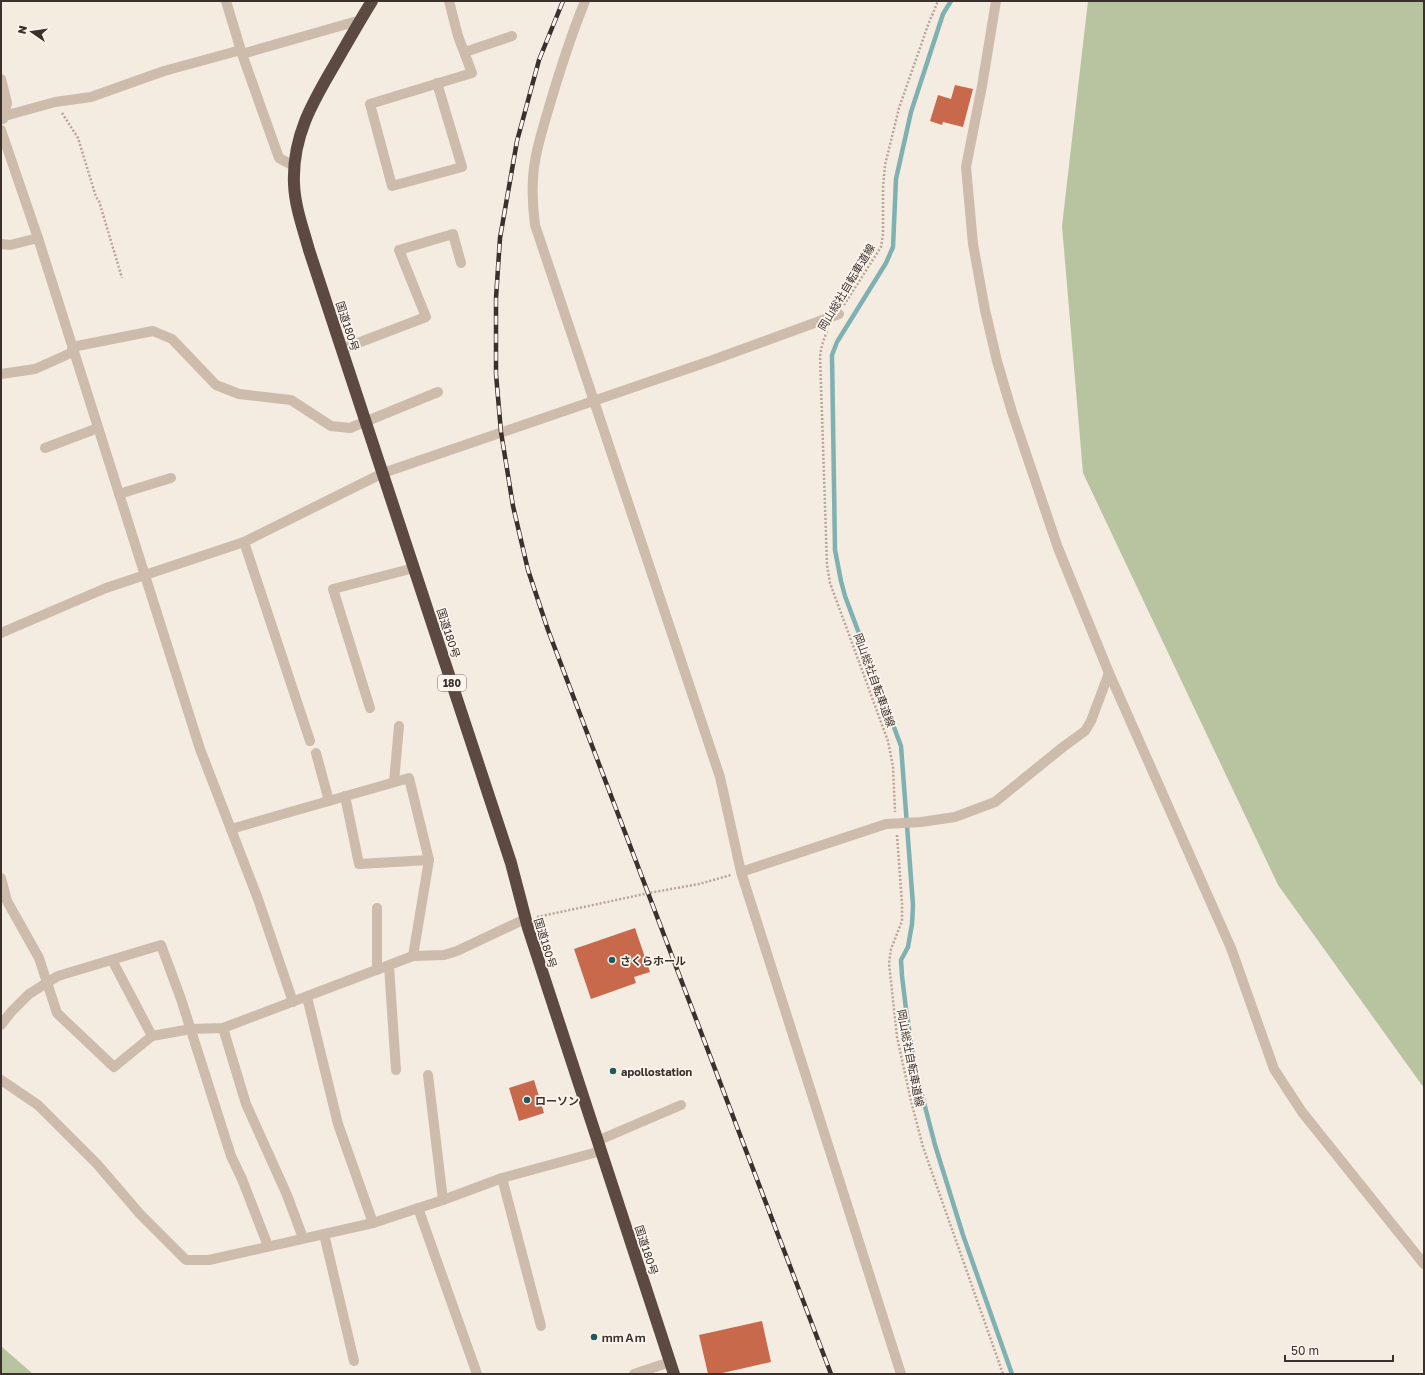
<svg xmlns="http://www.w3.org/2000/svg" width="1425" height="1375" viewBox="0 0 1425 1375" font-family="'Golos Text','Noto Sans JP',sans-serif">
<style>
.green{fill:#b8c4a0}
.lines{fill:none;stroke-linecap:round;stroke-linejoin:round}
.stream{stroke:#7fb0b2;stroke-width:4.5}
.building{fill:#c8694b}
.path{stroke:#b9a596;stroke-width:2.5;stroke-dasharray:2 2;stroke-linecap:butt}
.minor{stroke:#cdbbac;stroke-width:10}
.highway{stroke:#5c4a42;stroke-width:12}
.rail-casing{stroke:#3b302b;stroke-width:4.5}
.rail{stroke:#fbf5ee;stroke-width:3;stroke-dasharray:9;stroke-linecap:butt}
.poi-dot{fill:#1f5a5e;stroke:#fbf5ee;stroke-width:1.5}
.labels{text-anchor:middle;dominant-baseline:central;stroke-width:3.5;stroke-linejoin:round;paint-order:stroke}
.shield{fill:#fbf5ee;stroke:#756b66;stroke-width:1}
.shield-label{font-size:10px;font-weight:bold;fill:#3b302b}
.street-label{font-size:11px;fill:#3b302b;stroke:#fbf5ee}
.poi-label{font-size:11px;font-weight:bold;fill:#3b302b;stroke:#fbf5ee;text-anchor:start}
</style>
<rect width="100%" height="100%" fill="#f4ebe1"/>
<g class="green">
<polygon points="1088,1 1424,1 1424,1088 1278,885 1083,473 1062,226"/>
<polygon points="1,1346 33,1374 1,1374"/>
</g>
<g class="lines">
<polyline class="stream" points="951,1 943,14 911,112 896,179 893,247 886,263 837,342 832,355 835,550 841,581 845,596 901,746 913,905 912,924 908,947 901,960 902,976 906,1009 915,1068 935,1145 963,1235 1012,1374"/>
</g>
<g class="building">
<polygon points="955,85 973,89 963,127 943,122 942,125 930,121 938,95 951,99"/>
<polygon points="635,928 650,972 634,977 636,983 591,999 574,949"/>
<polygon points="534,1080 544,1113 519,1121 509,1088"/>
<polygon points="762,1321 771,1362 718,1374 708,1374 699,1335"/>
</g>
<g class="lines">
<g class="path">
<polyline points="62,113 78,138 96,197 99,201 122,278"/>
<polyline points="844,305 881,247 883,234 883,188 885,165 899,108 928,25 938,1"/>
<polyline points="827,331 822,345 820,356 827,565 830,583 888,741 893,767 895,812"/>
<polyline points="897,835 902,904 902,921 891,949 889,963 897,1037 911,1101 923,1147 1003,1374"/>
<polyline points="537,917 649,893 699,884 731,875"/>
</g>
<g class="minor">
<polyline points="226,1 242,54 279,158 294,166"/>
<path d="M 585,1 C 570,38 558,76 547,114 C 541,135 534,157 533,179 C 532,195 533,210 535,225 L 720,777 L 741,872 L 901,1374"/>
<polyline points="996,1 982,86 966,167 973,244 985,310 997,361 1012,412 1058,548 1109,673 1231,948 1274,1069 1287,1089 1302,1112 1424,1264"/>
<polyline points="465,52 512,36"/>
<polyline points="242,54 361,20"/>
<polyline points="1,79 7,103 3,119"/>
<polyline points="437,83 462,167 392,186 370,104 472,73 458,36 449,1"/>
<polyline points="1,117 55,102 91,97 164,71 241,50"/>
<polyline points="1,130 38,238 200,749 258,899 293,1002"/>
<polyline points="1,244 10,245 38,238"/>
<polyline points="72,347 153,331 172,339 216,385 239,394 291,400 331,426 350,428 438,392"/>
<polyline points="342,349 426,317 399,250 453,234 461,263"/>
<polyline points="1,374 35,369 73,352"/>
<polyline points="45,448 98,428"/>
<polyline points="119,494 171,478"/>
<polyline points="244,542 310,741"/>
<polyline points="1,633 106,588 244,542 383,473 710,361 839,314"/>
<polyline points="370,708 333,589 414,568"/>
<polyline points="316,753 329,801"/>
<polyline points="394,782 399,726"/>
<polyline points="345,796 359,864 429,860"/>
<polyline points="231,829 409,778 429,860 413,956"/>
<polyline points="741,872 886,824 921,822 955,817 995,802 1063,747 1085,731 1091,721 1109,673"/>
<polyline points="1,878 7,901 39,958 57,1013 114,1067 152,1036 191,1029 223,1028 413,956 444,955 457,951 525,919"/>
<polyline points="112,960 152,1036"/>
<polyline points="389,966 396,1070"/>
<polyline points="377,970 377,908"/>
<polyline points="307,997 338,1124 373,1223"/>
<polyline points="1,1025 11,1012 29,994 58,976 161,945 181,999 231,1156 242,1179 268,1246"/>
<polyline points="223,1028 246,1104 287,1195 303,1238"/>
<polyline points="428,1075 443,1200"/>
<polyline points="1,1080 38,1105 97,1164 140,1214 186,1260 209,1260 373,1223 443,1200 502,1178 601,1151"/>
<polyline points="597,1141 681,1105"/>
<polyline points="502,1178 541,1326"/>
<polyline points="418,1208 477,1374"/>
<polyline points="324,1234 354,1361"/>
<polyline points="634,1374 670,1362"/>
</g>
<path class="highway" d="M 372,1 C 359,22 347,43 335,64 C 312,103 292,137 294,184 C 295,207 303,228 309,250 L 511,863 L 528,928 L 674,1374"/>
<g class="rail-casing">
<polyline id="rail" points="563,1 539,60 517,141 500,238 496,298 496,374 501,432 513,506 528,570 548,630 831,1374"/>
</g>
<use href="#rail" class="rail"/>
</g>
<g class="poi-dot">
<circle cx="612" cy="960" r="4"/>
<circle cx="613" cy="1071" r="4"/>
<circle cx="527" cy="1100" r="4"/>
<circle cx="594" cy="1337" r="4"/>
</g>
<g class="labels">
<rect class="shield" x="438" y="675" width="28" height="16" rx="3"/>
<g class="shield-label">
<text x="452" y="683">180</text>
</g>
<g class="street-label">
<text transform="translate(846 287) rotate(-59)">岡山総社自転車道線</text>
<text transform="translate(348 326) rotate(72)">国道180号</text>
<text transform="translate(449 633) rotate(72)">国道180号</text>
<text transform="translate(875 680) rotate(70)">岡山総社自転車道線</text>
<text transform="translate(546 943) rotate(73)">国道180号</text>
<text transform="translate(911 1058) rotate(79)">岡山総社自転車道線</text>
<text transform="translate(647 1250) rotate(72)">国道180号</text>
</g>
<g class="poi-label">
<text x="620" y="960">さくらホール</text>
<text x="621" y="1071">apollostation</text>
<text x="535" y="1100">ローソン</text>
<text x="602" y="1337">ｍｍＡｍ</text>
</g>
</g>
<rect width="1425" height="1375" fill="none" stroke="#3b302b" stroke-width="4"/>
<g transform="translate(32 32) rotate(283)" stroke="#fbf5ee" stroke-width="3" paint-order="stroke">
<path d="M0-3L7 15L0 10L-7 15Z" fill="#3b302b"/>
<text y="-6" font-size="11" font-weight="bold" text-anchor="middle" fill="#3b302b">N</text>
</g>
<path d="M1285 1355v6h108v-6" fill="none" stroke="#3b302b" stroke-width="2"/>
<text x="1291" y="1355" font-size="12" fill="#3b302b" stroke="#fbf5ee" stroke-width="3" paint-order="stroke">50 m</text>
</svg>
